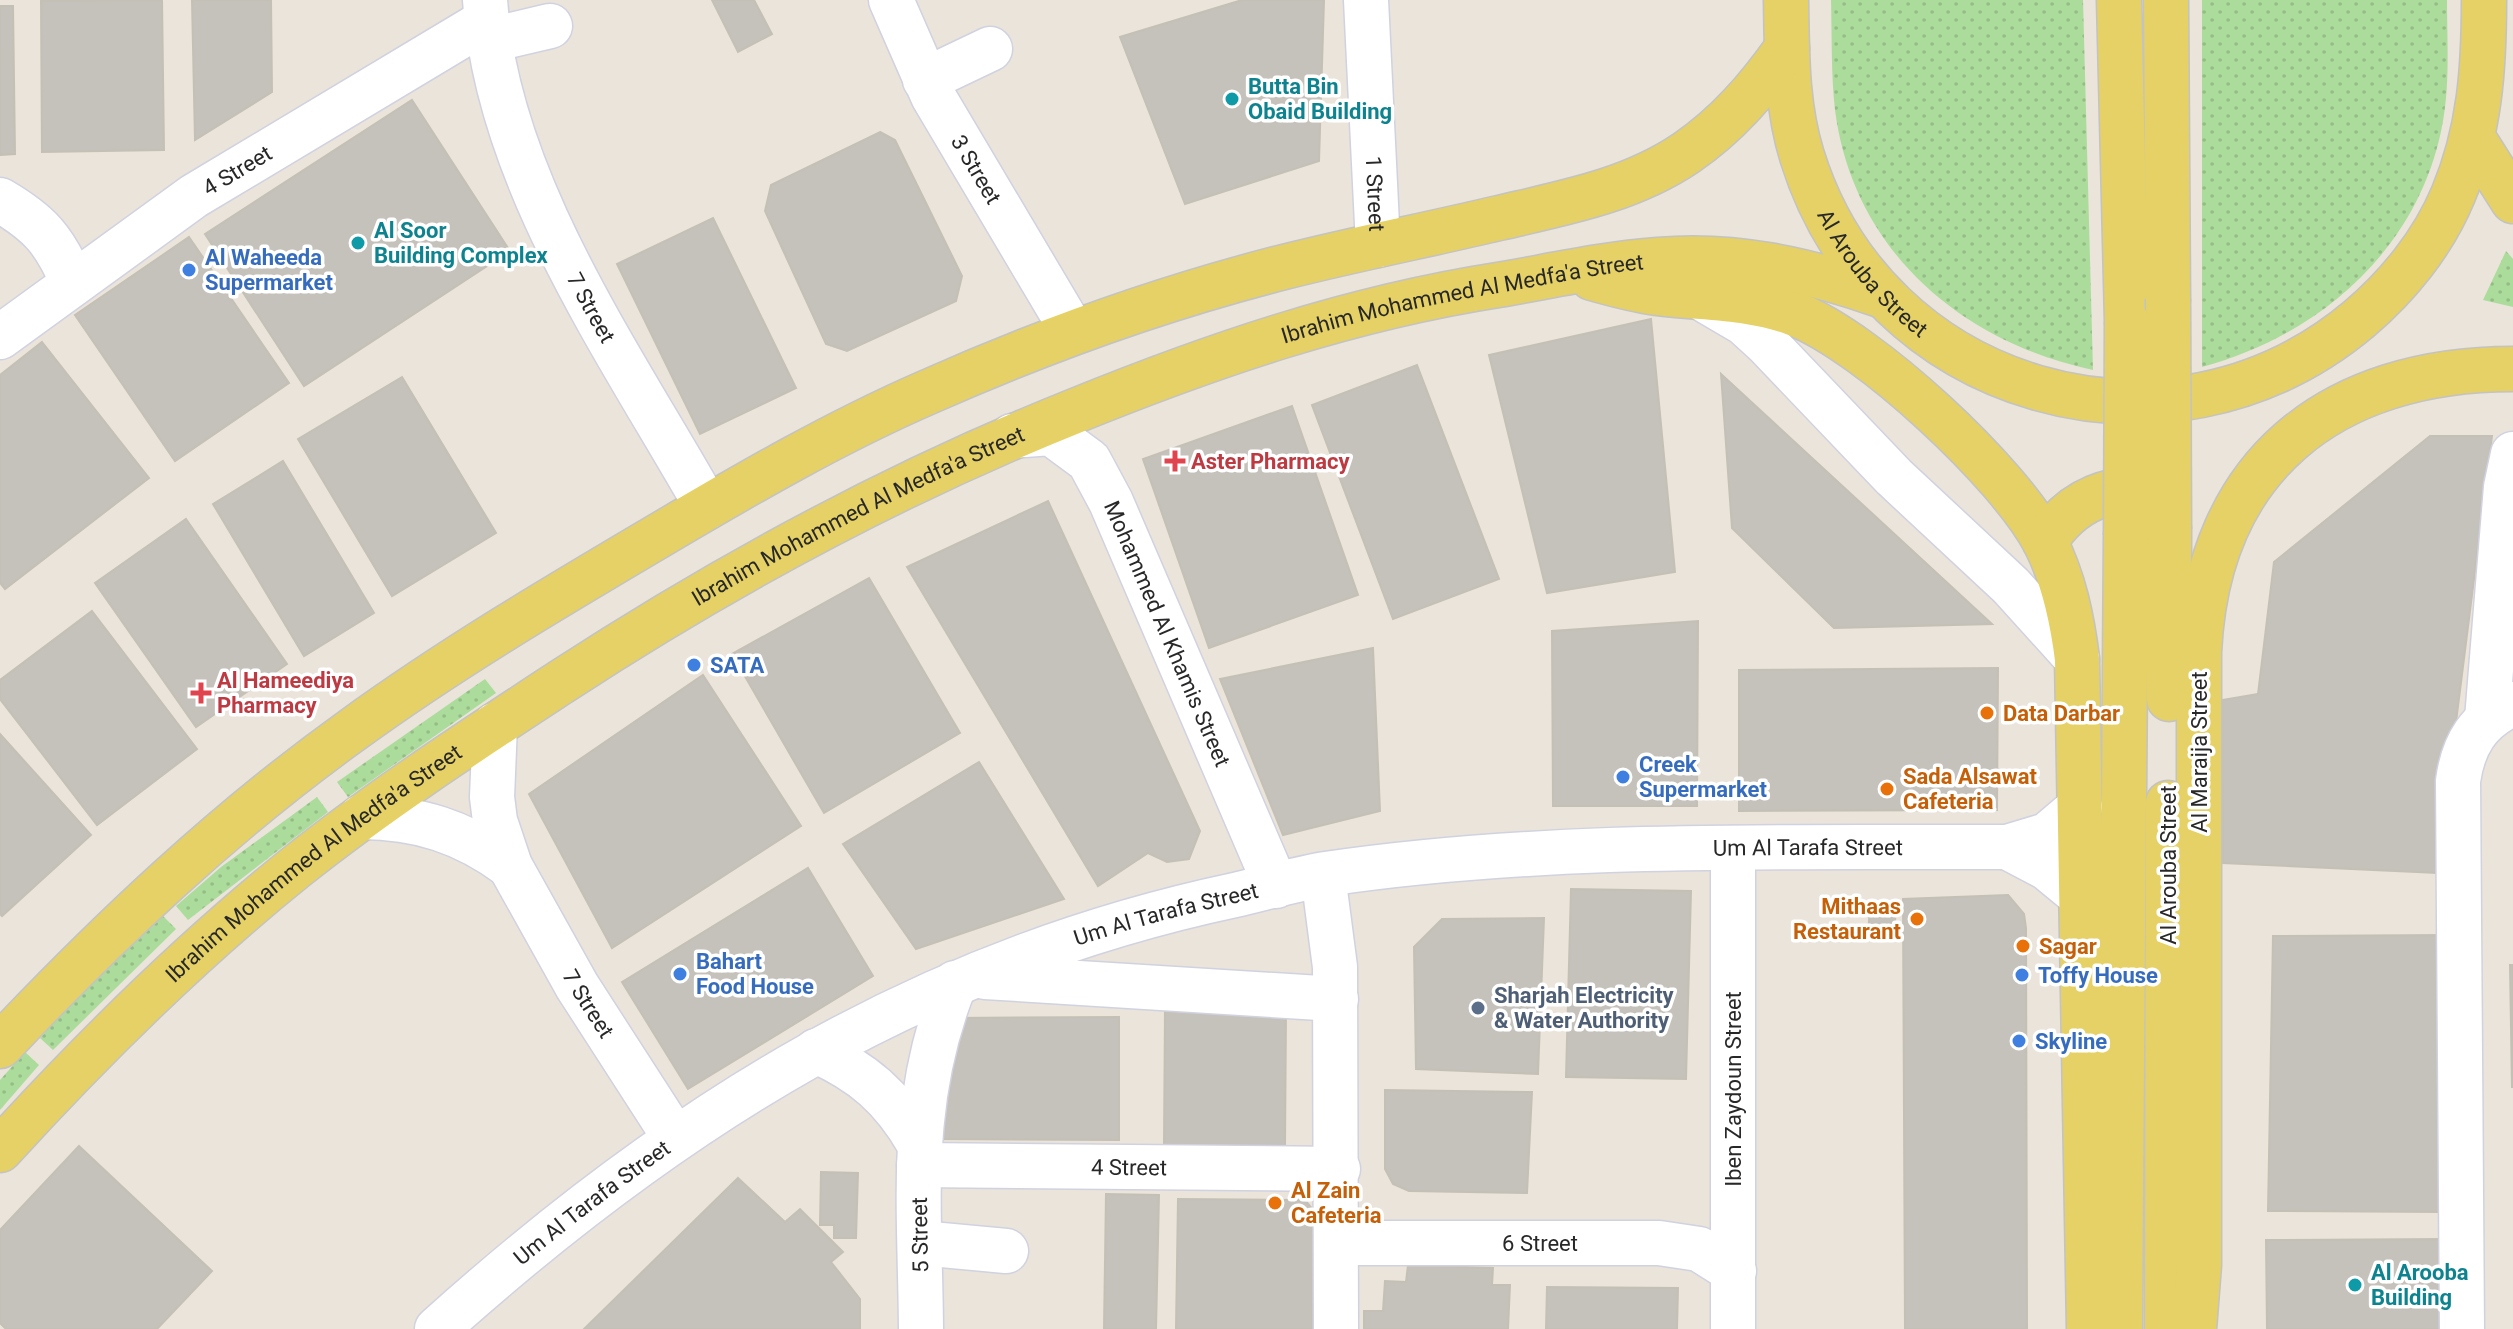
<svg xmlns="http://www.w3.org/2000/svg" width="2513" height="1329" viewBox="0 0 2513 1329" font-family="Roboto,sans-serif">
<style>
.grass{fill:url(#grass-dots)}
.building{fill:#c5c1bb;stroke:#c5c0b5;stroke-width:2}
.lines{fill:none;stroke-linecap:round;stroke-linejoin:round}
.minor-casing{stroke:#d1d2e0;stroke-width:47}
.major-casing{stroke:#c3c3c3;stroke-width:47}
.minor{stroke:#fff;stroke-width:44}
.major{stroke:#e5d165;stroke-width:44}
.major-bridge-casing{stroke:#c3c3c3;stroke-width:47;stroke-linecap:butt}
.major-bridge{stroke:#e5d165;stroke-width:44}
.culture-dot{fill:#0f9aa8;stroke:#fff;stroke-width:3}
.shop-dot{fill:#3f7fe0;stroke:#fff;stroke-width:3}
.health-dot{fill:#e0444e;stroke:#fff;stroke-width:3}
.food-dot{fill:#e8710a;stroke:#fff;stroke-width:3}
.service-dot{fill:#5c6f8a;stroke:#fff;stroke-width:3}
.labels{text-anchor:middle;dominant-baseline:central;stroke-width:7;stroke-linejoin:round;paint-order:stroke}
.culture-label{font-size:22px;font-weight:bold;fill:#0d838f;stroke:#fff;text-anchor:start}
.street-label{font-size:22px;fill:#282828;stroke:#fff}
.shop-label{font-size:22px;font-weight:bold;fill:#366cbe;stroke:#fff;text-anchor:start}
.health-label{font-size:22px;font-weight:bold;fill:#be3a42;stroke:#fff;text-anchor:start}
.food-label{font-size:22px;font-weight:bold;fill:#c56008;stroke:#fff;text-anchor:start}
.service-label{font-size:22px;font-weight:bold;fill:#4e5e75;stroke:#fff;text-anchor:start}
</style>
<defs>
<pattern id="grass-dots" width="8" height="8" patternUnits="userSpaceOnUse" patternTransform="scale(2)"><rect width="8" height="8" fill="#acdc9b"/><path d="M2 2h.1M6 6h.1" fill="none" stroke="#94bd86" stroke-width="1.8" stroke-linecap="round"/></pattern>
</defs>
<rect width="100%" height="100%" fill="#eae4db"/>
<g class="grass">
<path d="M 1831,0 L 2083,0 L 2093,370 C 1961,342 1853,250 1835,110 C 1831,74 1832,37 1831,0 Z"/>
<path d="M 2202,0 L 2447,0 C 2447,40 2450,81 2443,121 C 2421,247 2321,335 2202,367 Z"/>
<polygon points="2506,251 2513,259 2513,307 2483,300"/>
<polygon points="485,679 496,693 348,797 337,782"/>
<polygon points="317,797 328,812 188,920 176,906 221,867"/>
<polygon points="163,916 176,929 53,1050 40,1038 79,995"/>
<polygon points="25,1052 39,1065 0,1110 0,1080"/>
</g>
<g class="building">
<polygon points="162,0 164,150 42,152 41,1"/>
<polygon points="192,0 271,0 272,92 195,140"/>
<polygon points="712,0 754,0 772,34 738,52"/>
<polygon points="1242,0 1324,0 1319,161 1185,204 1120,37"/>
<polygon points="0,6 13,6 15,154 0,155"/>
<polygon points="412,100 510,251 304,386 205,234"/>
<polygon points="880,132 895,140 962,276 956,301 847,351 826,344 765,211 771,185"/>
<polygon points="713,218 796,388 700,434 617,264"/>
<polygon points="189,237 289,383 175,461 75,315"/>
<polygon points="1651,319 1675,572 1547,593 1489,355"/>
<polygon points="42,342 149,478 5,589 0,583 0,375"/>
<polygon points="1417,365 1499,579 1393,619 1312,405"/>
<polygon points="1721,374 1992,624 1834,628 1732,528"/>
<polygon points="402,377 496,533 392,596 298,439"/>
<polygon points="1292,406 1358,595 1209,648 1143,459"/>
<polygon points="2430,436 2492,436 2437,873 2223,863 2222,700 2258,694 2274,562"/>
<polygon points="283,461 374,613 304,656 213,504"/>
<polygon points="1048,501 1200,831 1189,859 1167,862 1148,853 1098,886 907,567"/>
<polygon points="186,519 287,664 196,727 95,583"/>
<polygon points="869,578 960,733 824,813 732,654"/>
<polygon points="92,611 197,749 97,825 0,699 0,680"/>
<polygon points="1698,621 1697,806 1553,806 1552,631"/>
<polygon points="1373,648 1380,811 1283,835 1220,679"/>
<polygon points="1998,668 1997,810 1739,811 1739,670"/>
<polygon points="703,675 801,826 612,948 529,794"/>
<polygon points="0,734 91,835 2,916 0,914"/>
<polygon points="979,762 1064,899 916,949 843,844"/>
<polygon points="808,868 873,976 688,1089 622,982"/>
<polygon points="1571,889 1691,891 1686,1079 1566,1077"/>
<polygon points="2008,895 2024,914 2026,928 2027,1329 1905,1329 1903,899"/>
<polygon points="1870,904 1896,905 1894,939 1868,938"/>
<polygon points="1544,918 1538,1074 1416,1069 1414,947 1442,919"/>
<polygon points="2445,935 2440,1212 2268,1211 2273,936"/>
<polygon points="2510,965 2513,965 2512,1088"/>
<polygon points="1165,1009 1286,1010 1285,1146 1164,1145"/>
<polygon points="1119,1017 1119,1140 940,1139 953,1018"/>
<polygon points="1385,1090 1532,1092 1527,1193 1409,1191 1393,1184 1385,1169"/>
<polygon points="79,1146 212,1271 157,1329 6,1329 0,1323 0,1230"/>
<polygon points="821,1172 858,1173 856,1238 834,1238 834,1225 820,1225"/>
<polygon points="738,1178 785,1222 800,1209 843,1252 831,1262 860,1299 860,1329 584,1329"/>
<polygon points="1106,1194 1159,1195 1156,1329 1104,1329"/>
<polygon points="1178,1199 1305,1200 1314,1211 1312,1329 1176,1329"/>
<polygon points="2443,1239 2443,1329 2267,1329 2266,1240"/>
<polygon points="1408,1265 1493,1268 1492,1285 1510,1285 1508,1329 1364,1329 1364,1311 1383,1311 1385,1281 1406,1282"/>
<polygon points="1547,1287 1678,1288 1677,1329 1546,1329"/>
</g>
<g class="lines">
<g class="minor-casing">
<g id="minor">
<path id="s1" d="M 485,0 C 497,181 620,353 707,507"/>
<path id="s2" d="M 891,0 L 933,96 L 1073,332"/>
<path id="s3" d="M 1366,0 L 1378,245"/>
<polyline points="490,40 550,26"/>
<polyline points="925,80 990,49"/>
<path d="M 0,200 C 39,223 54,239 72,281"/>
<polyline points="1698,296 1744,323 1767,344 1894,477 2011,586 2077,659"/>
<path id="s4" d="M 0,337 L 194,196 L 486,21"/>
<path id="s5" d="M 1012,436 L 1051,433 L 1089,461 L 1111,502 L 1276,886"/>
<polyline points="2487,719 2506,487 2513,454"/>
<path id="s6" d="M 495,725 L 492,797 L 495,821 L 510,866 L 577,986 L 675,1138"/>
<path d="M 361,817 C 418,817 464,832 510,866"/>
<polyline points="2007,847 2047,868 2081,896"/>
<polyline points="1733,848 1733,1329"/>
<polyline points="1323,875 1335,967 1336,1329"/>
<polyline points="985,977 1336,999"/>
<path d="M 816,1051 C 863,1072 892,1097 918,1142"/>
<path id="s7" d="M 919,1165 L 1338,1169"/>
<polyline points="920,1243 1006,1251"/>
<path id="s8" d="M 1338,1243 L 1659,1243 L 1699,1249 L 1734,1271"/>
<path id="s9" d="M 437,1329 C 674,1116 920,962 1235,895 C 1265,888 1296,879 1326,874 C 1551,841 1780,848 2007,847 L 2047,835 L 2080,807"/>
<path d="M 921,1329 C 920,1203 907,1103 955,983"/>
<path d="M 2462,1329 L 2458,781 C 2463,745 2478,719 2513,704"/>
</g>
</g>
<g class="major-casing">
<g id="major">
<path id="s10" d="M 1786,0 C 1787,52 1786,105 1802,156 C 1876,395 2167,480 2359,319 C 2398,286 2433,243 2453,195 C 2480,131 2484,68 2484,0"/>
<polyline points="2119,0 2127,322"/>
<polyline points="2166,0 2168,299"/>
<polyline points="2473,138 2513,201"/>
<path d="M 1592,278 C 1613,284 1635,290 1657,293 C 1704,299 1751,297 1795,314 C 1868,342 2009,473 2045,542 C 2064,579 2072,619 2077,659 L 2089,1329"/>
<path d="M 2045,542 C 2070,501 2114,480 2163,495"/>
<polyline points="2169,699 2169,529"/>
<path d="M 0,1046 C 108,932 223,823 351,731 C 450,659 555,597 660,535 C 748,483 836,432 928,392 C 1043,341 1162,298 1284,267 C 1355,249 1427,235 1499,218 C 1563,203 1630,191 1686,153 C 1727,125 1758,89 1787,48"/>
<path id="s11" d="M 0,1150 C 92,1049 189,953 296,867 C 380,800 471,741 561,682 C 725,575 893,484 1075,411 C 1213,355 1351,308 1498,285 C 1551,276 1604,264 1658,260 C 1734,253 1808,270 1880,295"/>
<polyline points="2120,1329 2126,535"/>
<polyline points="2167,1329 2168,803"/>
<path d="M 2194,1329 L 2199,1265 L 2199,652 C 2208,465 2331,369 2513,369"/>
</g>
</g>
<use href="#minor" class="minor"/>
<use href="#major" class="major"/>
<g class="major-bridge-casing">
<g id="major-bridge">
<polyline points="2168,299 2169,529"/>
<polyline points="2126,535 2127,322"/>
</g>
</g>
<use href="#major-bridge" class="major-bridge"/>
</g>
<g class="culture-dot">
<circle cx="1232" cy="99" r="8"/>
<circle cx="358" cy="243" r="8"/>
<circle cx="2355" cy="1285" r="8"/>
</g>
<g class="shop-dot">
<circle cx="189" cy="270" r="8"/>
<circle cx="694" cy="665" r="8"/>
<circle cx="1623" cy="777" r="8"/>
<circle cx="680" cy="974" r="8"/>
<circle cx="2022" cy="975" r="8"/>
<circle cx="2019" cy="1041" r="8"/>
</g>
<g class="health-dot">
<path d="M1171 449h8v8h8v8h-8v8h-8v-8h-8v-8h8z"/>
<path d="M197 681h8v8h8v8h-8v8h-8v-8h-8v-8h8z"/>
</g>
<g class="food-dot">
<circle cx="1987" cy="713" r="8"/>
<circle cx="1887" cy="789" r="8"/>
<circle cx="1917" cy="919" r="8"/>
<circle cx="2023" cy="946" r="8"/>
<circle cx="1275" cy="1203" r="8"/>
</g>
<circle class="service-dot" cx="1478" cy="1008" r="8"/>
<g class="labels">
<g class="culture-label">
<text x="1248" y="86">Butta Bin<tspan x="1248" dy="25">Obaid Building</tspan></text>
<text x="374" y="230">Al Soor<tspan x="374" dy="25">Building Complex</tspan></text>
<text x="2371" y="1272">Al Arooba<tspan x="2371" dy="25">Building</tspan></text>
</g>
<g class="street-label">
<text stroke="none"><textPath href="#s4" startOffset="290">4 Street</textPath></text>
<text stroke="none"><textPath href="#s2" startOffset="190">3 Street</textPath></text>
<text stroke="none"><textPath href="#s3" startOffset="194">1 Street</textPath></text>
<text stroke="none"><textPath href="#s10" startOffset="296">Al Arouba Street</textPath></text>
<text stroke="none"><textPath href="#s11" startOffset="1720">Ibrahim Mohammed Al Medfa'a Street</textPath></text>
<text stroke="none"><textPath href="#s1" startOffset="328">7 Street</textPath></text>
<text stroke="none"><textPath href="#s11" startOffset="1074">Ibrahim Mohammed Al Medfa'a Street</textPath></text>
<text stroke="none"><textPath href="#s5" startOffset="276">Mohammed Al Khamis Street</textPath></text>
<text transform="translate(2199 752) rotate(-90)">Al Maraija Street</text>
<text stroke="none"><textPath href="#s9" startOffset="1496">Um Al Tarafa Street</textPath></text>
<text stroke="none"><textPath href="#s11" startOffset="426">Ibrahim Mohammed Al Medfa'a Street</textPath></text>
<text transform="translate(2168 865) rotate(-90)">Al Arouba Street</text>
<text stroke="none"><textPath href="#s9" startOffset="848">Um Al Tarafa Street</textPath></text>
<text stroke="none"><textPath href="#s6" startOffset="302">7 Street</textPath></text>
<text transform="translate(1733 1089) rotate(-90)">Iben Zaydoun Street</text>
<text stroke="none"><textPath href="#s7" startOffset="210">4 Street</textPath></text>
<text stroke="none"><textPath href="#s9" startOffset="200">Um Al Tarafa Street</textPath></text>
<text transform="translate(920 1235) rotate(-91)">5 Street</text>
<text stroke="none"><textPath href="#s8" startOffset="202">6 Street</textPath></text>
</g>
<g class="shop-label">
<text x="205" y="257">Al Waheeda<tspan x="205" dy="25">Supermarket</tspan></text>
<text x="710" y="665">SATA</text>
<text x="1639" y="764">Creek<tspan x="1639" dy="25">Supermarket</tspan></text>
<text x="696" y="961">Bahart<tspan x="696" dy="25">Food House</tspan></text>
<text x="2038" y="975">Toffy House</text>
<text x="2035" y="1041">Skyline</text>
</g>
<g class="health-label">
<text x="1191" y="461">Aster Pharmacy</text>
<text x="217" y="680">Al Hameediya<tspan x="217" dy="25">Pharmacy</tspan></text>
</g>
<g class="food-label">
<text x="2003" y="713">Data Darbar</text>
<text x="1903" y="776">Sada Alsawat<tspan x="1903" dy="25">Cafeteria</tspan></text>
<text x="1901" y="906" text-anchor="end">Mithaas<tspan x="1901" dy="25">Restaurant</tspan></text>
<text x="2039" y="946">Sagar</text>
<text x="1291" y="1190">Al Zain<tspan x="1291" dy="25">Cafeteria</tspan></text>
</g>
<g class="service-label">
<text x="1494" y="995">Sharjah Electricity<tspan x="1494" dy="25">&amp; Water Authority</tspan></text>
</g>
</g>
</svg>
